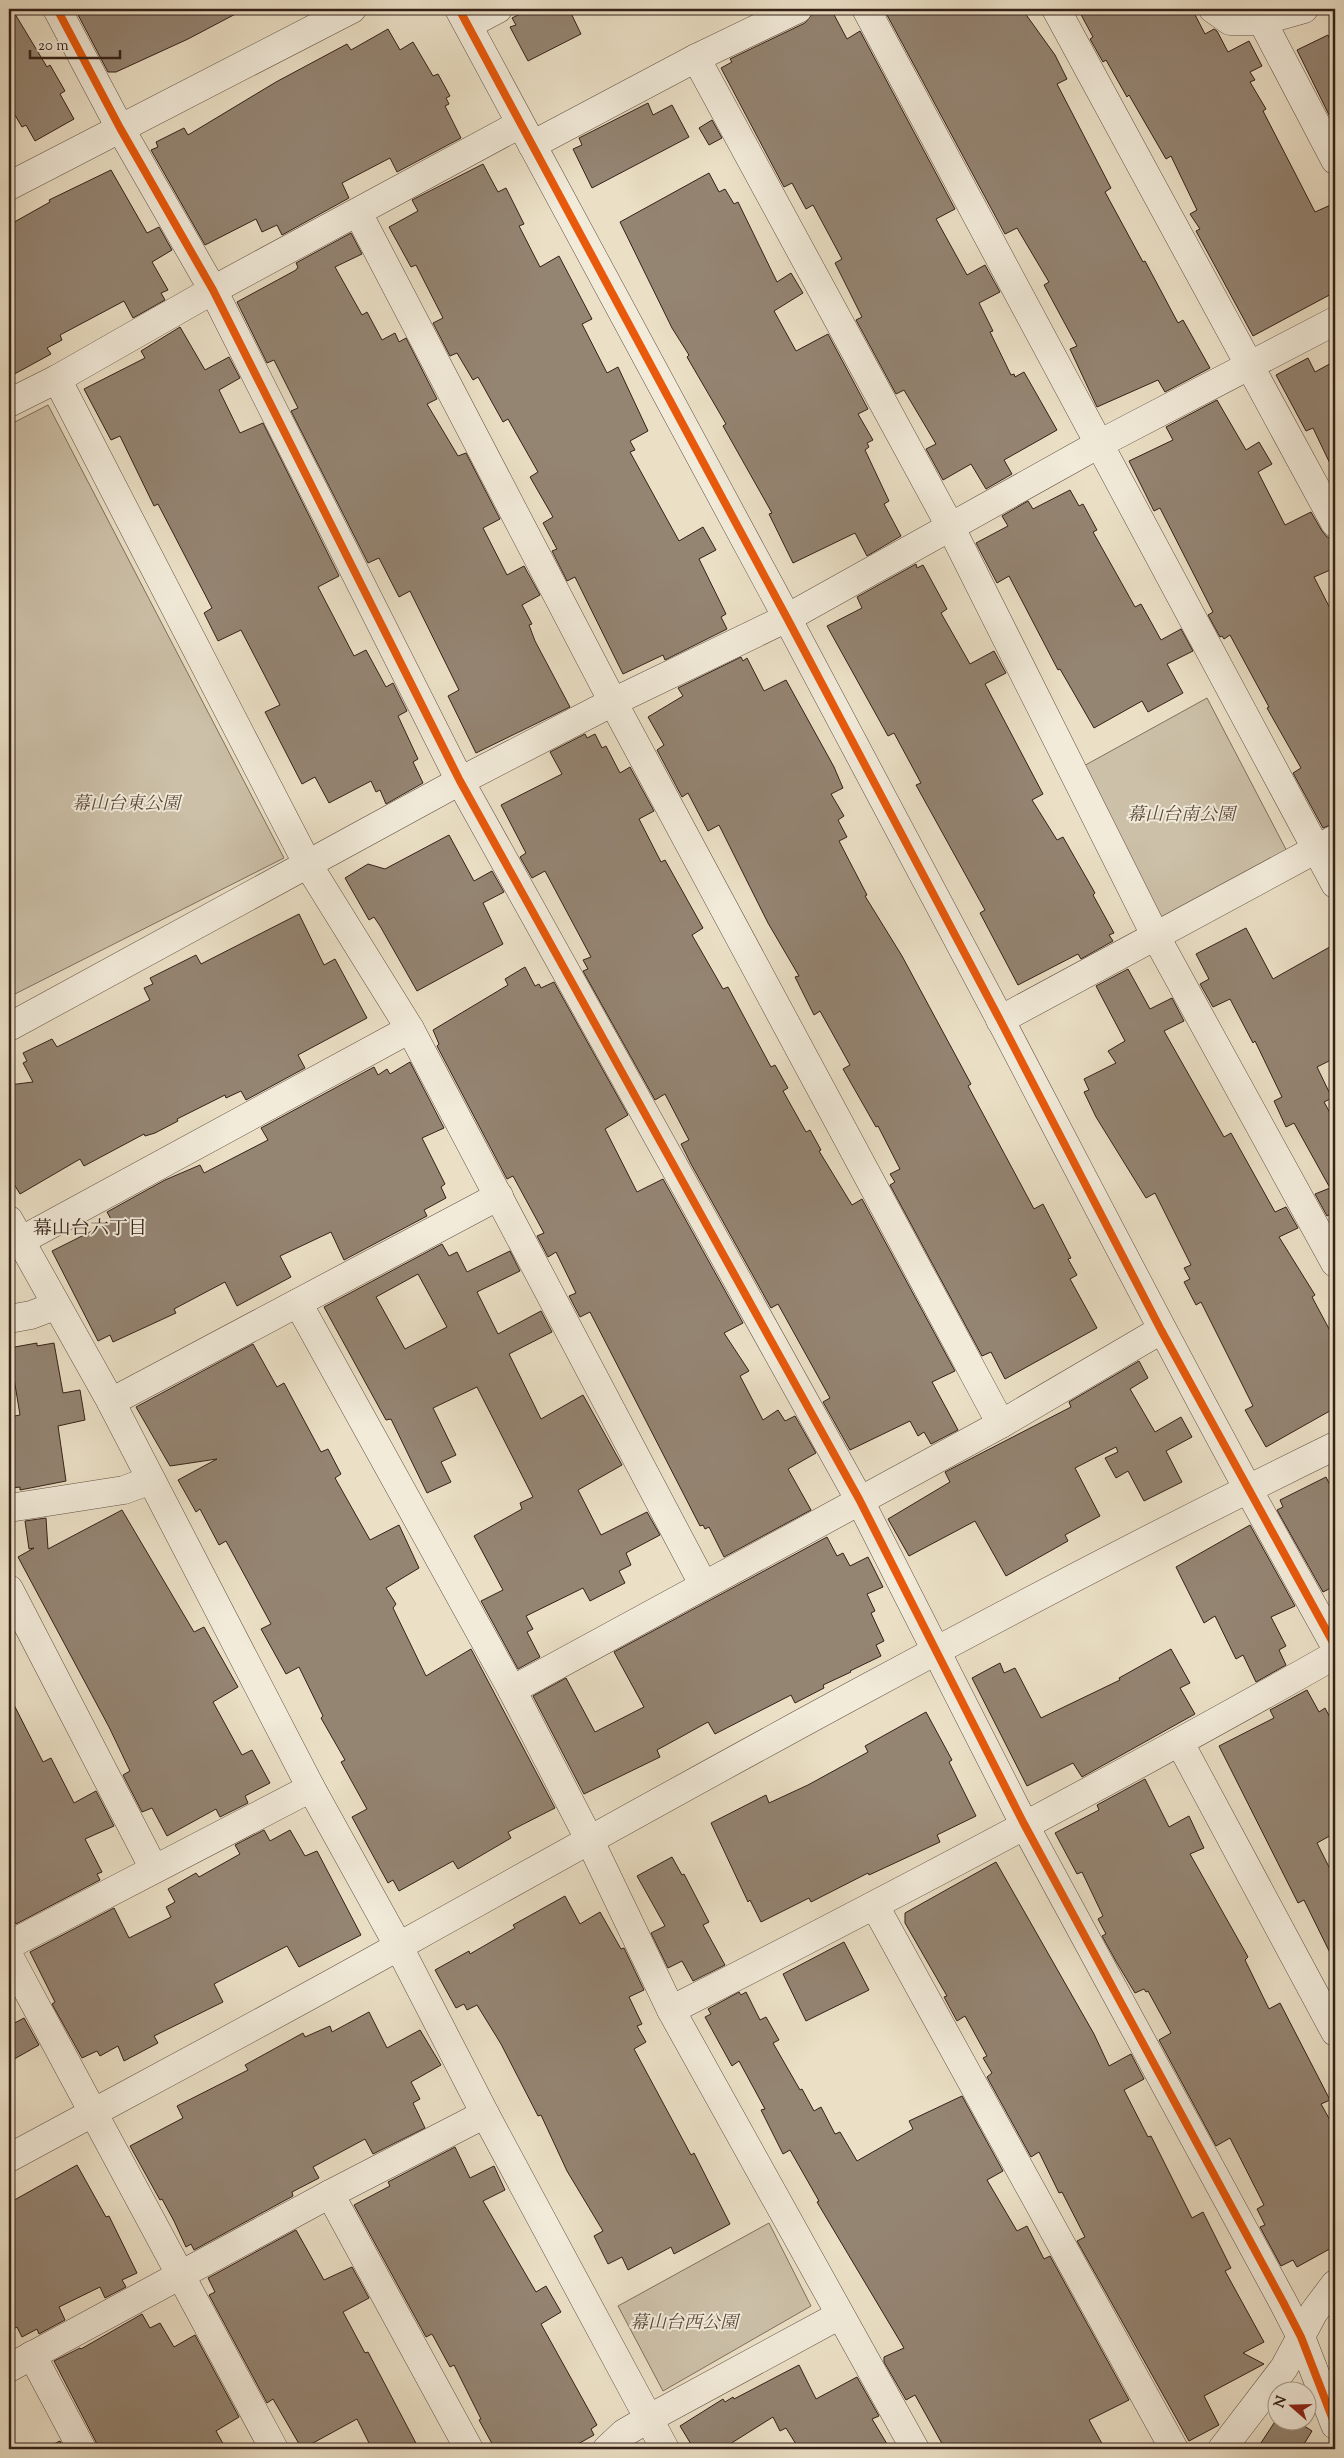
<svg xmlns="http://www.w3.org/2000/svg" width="1344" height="2458" viewBox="0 0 1344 2458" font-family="'Sorts Mill Goudy','Noto Serif JP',serif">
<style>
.green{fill:#ccc0a8;stroke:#807060}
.building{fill:#948472;stroke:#352118;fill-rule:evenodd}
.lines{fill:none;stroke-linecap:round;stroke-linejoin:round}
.minor-casing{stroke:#625144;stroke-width:29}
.tertiary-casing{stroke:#625144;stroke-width:29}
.minor{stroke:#f2ebda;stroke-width:28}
.tertiary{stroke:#f2ebda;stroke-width:28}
.cycleway-casing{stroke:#f2ebda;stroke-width:11}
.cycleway{stroke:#e8590c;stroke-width:8}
.labels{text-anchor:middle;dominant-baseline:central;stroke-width:4;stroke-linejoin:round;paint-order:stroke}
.park-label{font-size:18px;font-style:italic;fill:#5b493c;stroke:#f2ebda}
.neighbourhood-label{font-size:19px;fill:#352118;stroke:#f2ebda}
</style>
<rect width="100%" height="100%" fill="#ebe0c6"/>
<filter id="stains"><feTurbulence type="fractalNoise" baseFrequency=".004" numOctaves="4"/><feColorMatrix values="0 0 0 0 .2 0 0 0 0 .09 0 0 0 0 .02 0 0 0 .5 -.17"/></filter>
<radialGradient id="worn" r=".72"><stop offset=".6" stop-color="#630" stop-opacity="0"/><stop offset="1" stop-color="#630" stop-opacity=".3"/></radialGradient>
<g class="green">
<polygon points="48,405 284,858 9,997 9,425"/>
<polygon points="1207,698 1291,859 1155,934 1071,773"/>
<polygon points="769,2223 811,2306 663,2391 618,2306"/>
</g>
<g class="building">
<polygon points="9,9 12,9 47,67 50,65 65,91 60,94 74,119 35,141 26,125 22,127 9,105"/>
<polygon points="75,9 245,9 188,39 116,72 108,72"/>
<polygon points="530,9 569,9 581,34 528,61 510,27 516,25 512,18"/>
<polygon points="821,9 831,9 847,39 860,31 955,209 936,219 967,275 985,265 1000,292 979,303 993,331 990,332 1011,375 1014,374 1015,377 1024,372 1057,430 1004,460 1012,474 986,489 971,464 943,480 926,449 936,444 904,390 896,394 856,320 862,317 835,263 842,259 813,205 806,209 792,183 784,187 721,68 732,62 730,59 805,23 813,13"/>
<polygon points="898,9 1022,9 1055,55 1067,79 1057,84 1111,188 1105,192 1143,262 1145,261 1178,323 1183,320 1210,368 1165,392 1158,380 1097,407 1070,349 1077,346 1044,285 1049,282 1017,228 1005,234 887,15"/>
<polygon points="1078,9 1192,9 1205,34 1214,29 1217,31 1228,52 1249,41 1262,66 1250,72 1255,80 1250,82 1266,109 1263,111 1315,212 1335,203 1335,292 1253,336 1196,231 1200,229 1190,214 1197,210 1171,156 1166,159 1129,95 1127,97 1106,60 1103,62 1090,39 1093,37"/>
<polygon points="388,29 400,50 413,42 433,76 438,74 450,96 446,98 449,104 445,106 461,138 397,172 390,158 342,183 349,198 282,235 277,225 262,232 256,219 205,245 151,150 158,147 156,142 184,128 188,135 276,82 347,44 351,50"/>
<polygon points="1328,35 1335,50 1335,127 1297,50"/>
<polygon points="648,103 653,115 672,105 689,137 592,188 573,149 582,145 579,138"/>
<polygon points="712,120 722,138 709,145 699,128"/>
<polygon points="483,164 498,192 506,188 524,224 519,226 540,267 559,256 592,319 582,324 607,373 618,367 648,431 630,441 635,450 630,452 679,541 703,527 716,550 699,559 726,614 721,617 727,629 665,660 663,655 623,674 575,577 567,581 552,551 557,549 543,523 553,517 530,477 538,472 508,419 503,422 478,377 473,380 457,353 450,356 433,323 443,318 416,265 411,267 389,227 418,211 412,200"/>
<polygon points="111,170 147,233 159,227 172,250 152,262 168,290 161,293 165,300 133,318 124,301 60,335 62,340 47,348 51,354 9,377 9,225 50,202 49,200"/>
<polygon points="709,173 719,192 725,189 734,204 738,202 777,282 791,273 803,293 774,311 796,351 828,334 868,409 858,414 873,440 867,443 869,447 865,450 889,501 884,504 901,536 867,556 855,533 793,563 769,514 772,513 723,426 726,424 687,357 689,355 672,328 620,222"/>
<polygon points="351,233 362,254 335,267 362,315 367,312 382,340 395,333 399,342 406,338 437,399 427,404 458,456 466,453 500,519 483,528 507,575 524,566 540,595 522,605 532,624 529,625 535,641 570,707 476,753 448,696 459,690 410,591 399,597 379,558 368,563 291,411 298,408 274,360 267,363 237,302 296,270 298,267 296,263"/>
<polygon points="180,327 205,370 229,357 240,378 219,390 240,433 263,423 339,576 318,587 354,656 366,650 386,687 393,683 407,711 398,716 418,759 413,762 423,783 386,804 380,790 376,792 371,781 329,803 315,777 302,784 265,712 280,705 241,630 218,641 204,613 212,608 158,504 154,506 120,436 111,440 84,389 145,358 141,351"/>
<polygon points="1308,358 1315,372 1335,361 1335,474 1313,428 1306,431 1276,375"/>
<polygon points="1217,400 1246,450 1259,442 1272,464 1258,472 1285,525 1311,512 1322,531 1327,537 1335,539 1335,568 1314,577 1335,618 1335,823 1323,828 1293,773 1301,768 1267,708 1269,707 1230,635 1224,639 1222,636 1220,637 1208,615 1213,612 1160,508 1154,511 1129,461 1173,440 1166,427"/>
<polygon points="1070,490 1079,506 1083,504 1097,530 1093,532 1135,607 1141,604 1161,640 1181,629 1193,651 1167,664 1183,693 1148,712 1142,701 1094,728 1060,669 1058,670 1009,576 997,583 976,543 1008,526 1002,516 1028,501 1033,509"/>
<polygon points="916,564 917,568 923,565 947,609 941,613 970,664 994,651 1006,673 985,684 1043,794 1032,800 1057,840 1063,837 1095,893 1093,895 1114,933 1109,935 1113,941 1081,959 1078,954 1018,985 980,913 985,910 916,785 921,783 894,733 888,736 827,626 862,608 857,597"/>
<polygon points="741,657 743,661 747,658 764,691 786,680 834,767 843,788 831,794 844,816 838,820 847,837 839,841 867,895 865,896 902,956 971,1084 968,1086 1034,1209 1043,1204 1071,1258 1068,1259 1077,1275 1070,1279 1097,1328 1005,1379 991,1352 982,1356 890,1185 895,1182 890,1174 900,1169 878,1126 876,1127 843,1069 850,1065 820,1011 814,1015 795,977 799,976 768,923 719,825 708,831 688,793 682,797 657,750 664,745 648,717 683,696 678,688"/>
<polygon points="585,734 587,738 595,734 602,748 606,746 620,773 630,767 654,811 639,819 661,862 665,860 703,928 692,935 723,989 728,987 771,1067 775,1065 788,1088 783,1091 806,1132 810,1130 821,1150 819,1151 852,1205 862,1199 955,1371 932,1382 958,1430 931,1444 924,1432 918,1436 910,1421 850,1450 823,1402 830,1398 778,1304 771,1308 691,1164 681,1144 689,1140 665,1094 655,1100 583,971 588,969 583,960 591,957 545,871 532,878 520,857 526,853 501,805 562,774 550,752"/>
<polygon points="449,835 474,881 492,871 504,892 483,903 503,944 417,991 380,926 374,917 369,920 345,878 368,864 385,869"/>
<polygon points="299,914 324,965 335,959 367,1018 298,1055 305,1068 246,1100 241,1091 226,1098 225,1095 177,1119 178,1121 155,1133 145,1136 144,1134 84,1166 80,1159 20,1194 9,1176 9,1085 33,1082 23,1063 27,1061 23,1053 52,1039 57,1047 150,1000 144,988 153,984 150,978 196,955 201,964"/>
<polygon points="1246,928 1273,979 1335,944 1335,1058 1317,1067 1332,1098 1324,1102 1335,1122 1335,1212 1327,1216 1315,1194 1330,1188 1294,1123 1286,1127 1274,1101 1282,1097 1255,1041 1253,1043 1230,999 1213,1007 1200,984 1209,979 1196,954"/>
<polygon points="525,967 535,986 539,984 541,988 554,982 628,1115 605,1129 637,1192 663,1179 743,1323 724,1333 749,1371 740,1376 763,1420 778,1410 785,1421 795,1416 816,1453 788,1469 811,1510 724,1557 709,1527 705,1529 703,1525 700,1526 590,1312 580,1317 569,1296 576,1293 556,1252 548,1257 537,1236 544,1233 513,1176 507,1179 437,1046 439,1044 433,1030 508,985 505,979"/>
<polygon points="1128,969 1150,1009 1172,998 1184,1021 1164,1031 1224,1137 1231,1133 1275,1212 1286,1207 1298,1228 1279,1237 1315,1295 1312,1297 1335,1340 1335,1408 1266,1447 1245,1410 1253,1406 1201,1302 1196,1305 1184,1282 1190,1279 1184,1268 1191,1265 1155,1193 1146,1198 1096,1117 1084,1092 1089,1090 1084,1079 1116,1063 1108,1051 1125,1041 1096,986"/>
<polygon points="410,1062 444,1128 422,1138 445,1184 441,1187 446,1198 424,1210 427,1216 344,1260 331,1232 280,1256 291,1277 237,1306 225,1282 174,1309 176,1313 113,1342 110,1335 98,1341 52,1251 112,1221 107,1212 165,1180 200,1165 204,1173 268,1140 261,1128 374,1067 378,1075 387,1069 390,1074"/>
<path d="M 442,1244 L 449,1256 L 457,1252 L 467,1272 L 510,1251 L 520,1271 L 477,1292 L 498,1334 L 541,1311 L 552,1332 L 509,1354 L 541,1419 L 583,1395 L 622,1465 L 578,1490 L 601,1535 L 647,1512 L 660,1535 L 626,1553 L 631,1565 L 619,1571 L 625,1583 L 590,1601 L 583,1588 L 526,1616 L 533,1629 L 527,1632 L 540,1657 L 518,1669 L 481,1601 L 503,1590 L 474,1536 L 522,1509 L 520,1503 L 533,1497 L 477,1387 L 433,1408 L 456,1455 L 441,1462 L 451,1482 L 427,1493 L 391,1419 L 386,1420 L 324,1307 ZM 418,1274 L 447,1327 L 405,1349 L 376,1297 Z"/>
<polygon points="37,1343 37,1346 54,1343 63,1393 80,1390 85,1420 58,1426 66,1481 20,1490 20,1487 12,1488 9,1463 9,1417 20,1415 9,1348"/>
<polygon points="253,1344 277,1387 284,1383 321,1452 328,1449 341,1474 335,1478 370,1540 399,1525 419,1568 386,1588 396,1604 393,1608 426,1676 471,1649 555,1808 508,1832 511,1838 458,1869 453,1861 399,1891 393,1880 388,1883 352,1817 367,1809 341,1762 345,1760 321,1718 323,1716 299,1667 286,1674 261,1629 271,1624 226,1541 219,1545 200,1509 196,1512 178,1480 217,1459 170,1466 136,1407"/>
<polygon points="1139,1361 1148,1378 1130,1389 1155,1432 1181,1417 1192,1437 1166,1451 1182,1482 1144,1501 1128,1471 1116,1478 1105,1458 1118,1452 1116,1447 1075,1468 1100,1516 1065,1535 1068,1541 1006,1576 975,1521 909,1556 888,1519 950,1482 945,1472 1071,1407 1069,1402"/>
<polygon points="1326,1477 1335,1495 1335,1586 1323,1592 1277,1510 1283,1507 1280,1500"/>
<polygon points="122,1510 194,1632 204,1627 238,1687 213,1702 242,1755 252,1750 270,1783 245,1796 248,1803 220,1817 216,1809 167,1836 152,1808 142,1812 123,1775 130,1771 109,1727 18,1557 34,1548 29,1549 25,1521 46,1518 48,1549"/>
<polygon points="1250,1525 1295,1606 1271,1617 1286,1646 1279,1650 1286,1665 1256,1682 1243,1655 1236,1659 1215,1616 1204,1623 1176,1567"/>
<polygon points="827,1537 837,1556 843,1553 850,1566 868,1557 883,1587 867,1594 875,1611 871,1613 884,1641 876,1645 881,1656 850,1671 851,1672 823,1685 824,1688 795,1703 791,1695 715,1734 708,1722 657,1750 660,1757 584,1794 533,1696 566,1678 595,1732 644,1707 614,1652"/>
<polygon points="1171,1649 1190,1683 1180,1688 1195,1714 1082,1777 1073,1763 1027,1786 972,1678 1000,1663 1004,1673 1015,1668 1041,1718 1120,1680 1119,1678"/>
<polygon points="1307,1690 1319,1712 1325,1708 1335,1727 1335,1833 1317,1843 1335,1879 1335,1963 1304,1900 1298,1903 1219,1746 1274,1718 1270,1710"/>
<polygon points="9,1695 43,1762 51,1758 74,1803 96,1791 114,1826 85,1839 102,1872 97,1874 100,1880 16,1924 9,1911"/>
<polygon points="926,1712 952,1760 949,1762 976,1816 937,1835 940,1842 869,1875 868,1873 811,1902 809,1898 761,1922 750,1900 748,1902 711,1823 766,1795 769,1803 808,1785 868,1752 865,1746"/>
<polygon points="1145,1779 1169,1827 1189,1816 1204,1848 1190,1854 1248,1957 1245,1960 1269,2009 1280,2003 1330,2100 1321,2104 1335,2129 1335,2246 1297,2267 1293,2260 1281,2266 1260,2227 1265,2225 1257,2209 1264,2205 1230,2138 1216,2146 1159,2040 1171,2033 1148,1991 1146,1992 1144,1989 1135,1993 1117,1963 1102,1936 1106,1934 1098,1919 1103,1916 1082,1872 1077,1874 1055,1833 1099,1810 1097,1805"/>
<polygon points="264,1830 270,1841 290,1830 305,1856 317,1851 361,1935 299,1967 287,1946 214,1984 223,2002 154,2036 158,2043 124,2061 118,2046 100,2056 97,2051 82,2058 52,2004 55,2002 30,1952 114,1908 129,1938 171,1917 166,1907 175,1902 168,1889 196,1873 199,1877 240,1854 235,1845"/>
<polygon points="672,1857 682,1875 684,1874 709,1922 703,1925 725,1965 693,1981 682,1961 668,1968 651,1933 665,1926 637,1876"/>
<polygon points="996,1862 1094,2034 1109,2066 1131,2054 1144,2079 1124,2090 1148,2137 1151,2136 1192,2218 1203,2212 1231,2268 1225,2271 1264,2342 1243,2353 1264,2364 1204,2396 1219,2425 1189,2441 1077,2241 1085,2237 1062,2192 1059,2193 1039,2152 1031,2157 987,2077 992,2073 983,2058 987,2056 965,2016 957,2021 944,1997 947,1996 905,1923 905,1913"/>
<polygon points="565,1896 580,1924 600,1912 621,1949 624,1948 644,1990 629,1997 642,2024 637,2026 646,2042 634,2049 691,2155 694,2153 730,2224 674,2254 671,2247 628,2270 622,2257 608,2264 594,2236 603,2231 567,2171 541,2115 538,2116 501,2044 477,2005 467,2010 464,2004 456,2008 435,1970 469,1951 470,1954 515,1928 513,1925"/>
<polygon points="844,1942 869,1990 806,2021 783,1974"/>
<polygon points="739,1992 741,1995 746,1992 760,2020 766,2017 779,2040 773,2043 800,2090 802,2089 814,2111 821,2107 835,2134 840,2132 857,2161 913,2129 909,2121 962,2096 1003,2171 987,2180 1017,2231 1027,2226 1044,2259 1050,2256 1129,2400 1089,2420 1105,2449 945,2449 915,2395 906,2400 884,2362 884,2357 904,2348 817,2202 819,2201 790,2150 783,2154 761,2110 765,2109 739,2061 732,2066 705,2017 711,2014 708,2009"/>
<polygon points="369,2012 387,2048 420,2030 441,2065 411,2082 420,2099 413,2103 425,2128 373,2154 365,2139 313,2167 319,2178 292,2192 293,2196 194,2250 191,2244 186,2247 174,2221 162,2199 160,2200 130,2146 183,2118 177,2106 248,2070 245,2065 303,2033 305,2037 330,2026 332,2032"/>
<polygon points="24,2018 39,2045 9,2062 9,2026"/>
<polygon points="455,2147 470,2178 494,2166 505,2190 483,2201 536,2292 546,2286 561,2312 541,2324 597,2425 591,2429 594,2435 569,2449 495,2449 479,2420 481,2419 454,2365 450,2367 432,2334 426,2337 354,2205 390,2186 388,2182"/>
<polygon points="77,2165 106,2217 109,2216 137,2273 122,2280 126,2287 105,2298 100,2287 59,2307 65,2320 39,2334 37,2329 22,2337 17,2327 9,2331 9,2203"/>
<polygon points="296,2230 324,2280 352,2267 369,2298 343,2312 365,2353 368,2352 419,2449 372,2449 357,2419 302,2449 273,2399 267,2403 209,2295 215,2292 208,2278"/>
<polygon points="142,2314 150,2328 160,2323 174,2347 195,2335 239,2417 216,2431 226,2449 98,2449 96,2442 54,2361 80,2348 81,2349"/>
<polygon points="799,2365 816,2399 857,2377 879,2416 872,2419 890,2449 799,2449 786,2428 780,2431 773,2417 722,2449 694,2449 680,2426 723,2399 725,2402 733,2397 734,2399"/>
<polygon points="1276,2420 1295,2420 1312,2431 1301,2449 1257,2449"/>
<polygon points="60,2441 64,2449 44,2449"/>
</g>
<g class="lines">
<g class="minor-casing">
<g id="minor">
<polyline points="57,9 120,128 213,290 460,781 859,1499 1024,1824 1283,2302 1301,2337 1335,2425"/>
<polyline points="866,9 1335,884"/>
<polyline points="1056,9 1335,523"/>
<polyline points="1213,9 1230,21 1262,21 1304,9"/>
<polyline points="1262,21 1335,160"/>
<polyline points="468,25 498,9"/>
<polyline points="696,58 950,526 1155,935 1335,1263"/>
<polyline points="532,145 696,58 798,9"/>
<polyline points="358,213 613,702 1001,1424"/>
<polyline points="57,379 307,863 410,1029 703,1584"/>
<polyline points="9,403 57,379 213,290 520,124"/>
<polyline points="1000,1020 1335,839"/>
<polyline points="9,1027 460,781 613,702 787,618 1099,444 1335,321"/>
<polyline points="9,1220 111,1402 311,1788 399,1947 485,2114 665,2449"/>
<polyline points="20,1241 410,1029"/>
<polyline points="298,1303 512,1690 589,1839 671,2010 915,2449"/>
<polyline points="111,1402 499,1196"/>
<polyline points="1248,1489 1335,1646"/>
<polyline points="9,1508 124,1490 151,1480"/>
<polyline points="9,1589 154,1869"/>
<polyline points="512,1690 1001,1424 1161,1330"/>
<polyline points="1180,1743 1335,2032"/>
<polyline points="875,1906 1174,2449"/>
<polyline points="9,1945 311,1788"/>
<polyline points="9,1956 274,2449"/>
<path d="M 671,2010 C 894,1896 1117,1779 1335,1655"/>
<path d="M 9,2158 C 140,2087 271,2018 401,1945 C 709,1773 1018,1601 1335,1446"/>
<polyline points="330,2194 469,2449"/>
<polyline points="32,2355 82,2449"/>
<polyline points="9,2368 330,2194 485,2114"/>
<polyline points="607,2449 624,2433 648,2419 840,2315"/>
<polyline points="1222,2449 1284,2368 1314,2312 1335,2284"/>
</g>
</g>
<g class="tertiary-casing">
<g id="tertiary">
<path d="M 459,9 C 641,345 822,681 1000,1019 C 1082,1176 1163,1333 1248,1489"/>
<polyline points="9,186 352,9"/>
<polyline points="9,1319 31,1315 55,1306"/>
</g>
</g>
<use href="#minor" class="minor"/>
<use href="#tertiary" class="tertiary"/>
<g class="cycleway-casing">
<g id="cycleway">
<polyline points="57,9 120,128 213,290 460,781 859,1499 1024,1824 1283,2302 1301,2337 1335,2425"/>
<polyline points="459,9 787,618 1000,1020 1161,1330 1335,1646"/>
</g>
</g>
<use href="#cycleway" class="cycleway"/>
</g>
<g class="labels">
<g class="park-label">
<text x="126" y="805">幕山台東公園</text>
<text x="1181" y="816">幕山台南公園</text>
<text x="684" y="2324">幕山台西公園</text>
</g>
<g class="neighbourhood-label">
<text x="90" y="1229">幕山台六丁目</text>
</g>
</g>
<rect width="1344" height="2458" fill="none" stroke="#ebe0c6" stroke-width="30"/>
<rect x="10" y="10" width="1324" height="2438" fill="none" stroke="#352118" stroke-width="2.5"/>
<rect x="15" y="15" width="1314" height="2428" fill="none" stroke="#352118"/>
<g transform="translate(1292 2406) rotate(290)"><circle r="24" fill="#f2ebda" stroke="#a69a8c"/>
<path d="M0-4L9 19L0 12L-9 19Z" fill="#8f2418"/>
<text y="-8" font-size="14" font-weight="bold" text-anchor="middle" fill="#352118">N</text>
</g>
<path d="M30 50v8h90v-8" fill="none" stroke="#352118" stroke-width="2.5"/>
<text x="38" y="50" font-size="15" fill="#352118" stroke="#f2ebda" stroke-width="4" paint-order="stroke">20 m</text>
<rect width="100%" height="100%" filter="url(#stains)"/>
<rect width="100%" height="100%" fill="url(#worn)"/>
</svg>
